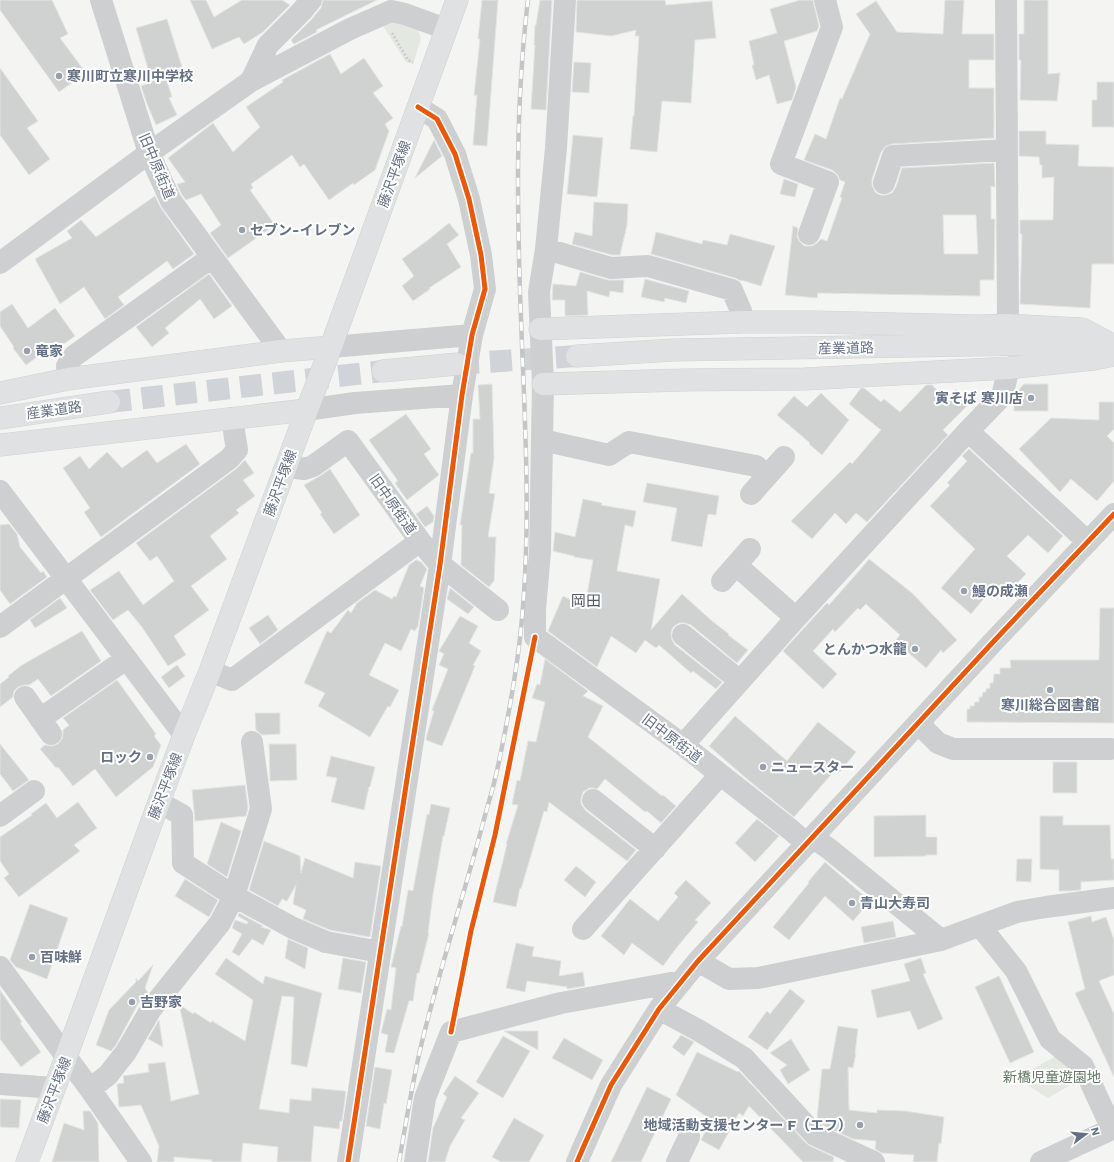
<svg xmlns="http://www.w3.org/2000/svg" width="1114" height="1162" font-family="'Work Sans','Noto Sans JP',sans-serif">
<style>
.green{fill:#e3e8e1}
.building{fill:#d0d1d1;stroke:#e4e4e3;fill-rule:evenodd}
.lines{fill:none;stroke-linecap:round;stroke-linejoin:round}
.major-tunnel{stroke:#d0d4d8;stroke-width:22;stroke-dasharray:22 11;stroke-linecap:butt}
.major-casing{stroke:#d0d2d2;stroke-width:23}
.path{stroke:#cccccd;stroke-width:2.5;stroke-dasharray:2 2;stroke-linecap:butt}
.minor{stroke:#cecfd0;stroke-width:22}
.major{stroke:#e0e1e2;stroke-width:22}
.rail-casing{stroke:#c4c5c6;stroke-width:4.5}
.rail{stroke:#fff;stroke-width:3;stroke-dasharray:9;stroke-linecap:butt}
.major-bridge-casing{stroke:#d0d2d2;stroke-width:23;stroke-linecap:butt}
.major-bridge{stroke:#e0e1e2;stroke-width:22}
.cycleway-casing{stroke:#fff;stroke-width:8}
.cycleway{stroke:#e8590c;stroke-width:5}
.poi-dot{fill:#969fac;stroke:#fff;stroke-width:1.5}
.labels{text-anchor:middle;stroke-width:4;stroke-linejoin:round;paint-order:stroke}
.poi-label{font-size:14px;font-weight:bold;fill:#637085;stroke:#fff;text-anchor:start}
.street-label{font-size:14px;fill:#637085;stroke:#fff}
.park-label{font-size:14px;fill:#637b62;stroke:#fff}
.neighbourhood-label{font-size:15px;fill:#525b69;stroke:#fff}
</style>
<rect width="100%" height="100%" fill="#f4f5f3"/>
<!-- green -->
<path class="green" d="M391 22H396L418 30 421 39 413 64 406 62 383 26Z
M1058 1055 1081 1079 1048 1098 1016 1078Z"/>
<!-- building -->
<path class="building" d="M0 0H52L68 34 60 38 86 73 59 92 0 10Z
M190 0H206L214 17 242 0H282L290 5 263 32 244 44 239 37 212 49Z
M323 0H377L316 30 317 32 294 44 291 40 311 20 321 8Z
M482 0H498L487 146 473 145 477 95 474 96 480 39H478Z
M540 0H552L546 110 531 109 535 45H534L535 25H536Z
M577 0H665L666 5 712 1 716 38 695 40 691 103 662 101 657 152 630 149 633 116H634L639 36H635L636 30 611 36 576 32Z
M800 0H813L819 26 817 31 784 41 796 87 792 100 777 104 769 75 756 80 752 65H754L749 41 777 33 770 9Z
M945 0H964L962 34H994V60H969V88H994V138L892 144 886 146 881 152 872 179V185L875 192 880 195H886L892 193 896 187 902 168 994 163 995 187 991 186V219H995L994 280H980V296L818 293 817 298 785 295 793 226 798 228 797 237 800 242 804 246H812L817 243 821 239 827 241 842 198 840 197 845 182 840 180 837 174 832 170 804 160 815 134 826 139 840 98 842 99 870 34 856 14 876 1 897 32 943 34ZM943 215H976L978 254H944Z
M1024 0H1048V74L1060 73 1057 101 1020 100 1021 60H1019V34H1024Z
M167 19 182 67 164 72 172 97 169 98 177 115 156 125 147 104 141 86 152 82 136 28Z
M330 54 341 74 364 58 383 86 373 93 393 118 385 124 389 131 375 170 354 185 353 183 329 200 304 164 300 167 292 155 251 184 253 188 250 190 275 225 228 258 210 233 221 225 201 194 186 200 182 195 177 184 185 182 168 158 213 123 233 152 260 127 246 107 283 82 282 80Z
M574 62 591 63 589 93 572 92Z
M0 68 38 121 27 128 50 159 29 175 0 135Z
M1097 82H1114V127H1092V100H1097Z
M1019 131H1046V144L1079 145 1078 166 1114 167V264H1092L1090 308 1020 304 1022 234H1020V220H1053L1054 177 1042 178V165H1040L1039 157 1019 156Z
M573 135 603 138 597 197 567 194Z
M434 140 442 156 415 178Z
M784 179 798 184 795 197 780 194Z
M155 196 161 208 194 254 173 269 167 261 118 297 124 305 105 319 84 287 60 304 35 259 72 238 67 231 81 220 96 237Z
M594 202 628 204 627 225 620 255H612L572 244 575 232 592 236Z
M449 223 459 235 447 244 461 267 429 288 430 289 413 301 402 286 414 276 402 259 428 240Z
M656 232 702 244 703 240 727 245 730 234 775 246 761 286 741 280V281L735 278 651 254Z
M580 272 608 280H624L623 293 610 291 609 297 587 291 588 315 565 316V300H552L553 284 576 286Z
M209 274 232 306 214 319 200 299 165 328 169 333 152 347 136 327Z
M645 279 689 291 686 303 665 298 664 302 641 297Z
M12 304 28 328 55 308 75 336 55 350 52 346 26 365 13 348 14 347 0 326V312Z
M492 384 494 458 489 493 495 494 488 537H496L494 581 489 587 461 565 462 525H460L471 453H473V419H480L478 385Z
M1024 384H1048V411H1014V399L1016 393Z
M926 385H932L946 399 956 389 970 403 943 430 948 435 867 522 856 513 846 524 835 513 812 539 791 521 850 462 852 464 881 430 849 404 861 388H864L881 402 884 399 900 412Z
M821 393 849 420 822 455 809 444 810 443 777 415 794 396 807 407Z
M1099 402H1114V429L1107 436 1114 443V481L1097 501 1071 479 1060 492 1019 449 1051 418 1099 420Z
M406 414 431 449 424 454 439 475 407 500 395 483 398 481 369 440Z
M186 444 200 464 101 537 84 512 90 508 63 468 80 456 89 469 107 452 122 468 147 450 157 463Z
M969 449 1063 536 1048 553 1028 535 1007 556 1026 574 1002 599 992 589 971 614 941 588 975 549 930 506 950 485 947 483 967 461 962 456Z
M245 460 254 473 243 480 255 496 236 510 239 513 210 536 227 559 191 586 209 610 174 636 186 655 168 666 142 627 128 610 113 620 90 590 119 571 143 605 174 581 157 556 150 561 136 543 236 469Z
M330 469 360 515 334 534 320 514 322 513 304 485 320 476Z
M647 483 719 496 716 515 708 514 702 547 671 541 677 508 643 502Z
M583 499 602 503 601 505 636 511 633 527 625 525 617 571 660 579 651 630 682 594 712 621 729 634 728 635 748 650 737 663 691 625 685 623H679L673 627 671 633 672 640 675 645 722 682 716 689 693 671 691 673 659 645 656 648 645 640 636 653 611 636 597 667 548 631 563 596 585 607 593 560 574 557V556L553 551 555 532 575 537Z
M427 506 434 516 433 522 425 527 416 514Z
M9 524 17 534 20 547 41 573 43 571 47 577 10 604 0 590V525Z
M869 559 912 593 957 640 943 653 941 650 926 668 895 641 900 635 866 604 860 610 858 608 835 632 833 629 813 651 837 674 823 689 783 651 827 603 829 605 859 571Z
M416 560 421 562 427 569 420 586 424 588 418 626 415 631 411 629 401 651 385 643 369 675 399 690 390 707 388 706 370 737 318 706 325 693 304 683 327 631 331 633 348 610 351 613 357 603 375 590 392 599 394 596 396 597 409 565Z
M450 588 474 607 468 614 447 599Z
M60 598 67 608 35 628 30 620Z
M1100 608H1114V723L967 722V709H970V706H974L975 702H979V697H982L983 692H986V689L990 688V683H993L994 674H1000V668H1011L1010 660H1099Z
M268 615 278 630 260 644 249 628Z
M460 616 478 626 469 643 481 651 473 665 475 666 442 746 426 740 427 734 434 711 432 710 448 669 439 665 444 654 439 651Z
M82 631 101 661 51 696 38 679 29 685H24L18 687 14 691 13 697 0 707V684L9 677 8 676 22 665Z
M545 659 588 691 583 696 603 706 588 737 662 796 663 795 676 806 661 823 647 811 645 812 605 779 597 789 594 788H589L583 792 581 799V804L585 810 636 850 627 861 549 802 547 812 544 811 521 889 520 888 516 907 493 902 507 844H506L518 805 512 804 517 780 520 781 528 741 536 742 545 702 532 698 537 684 540 685Z
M177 665 185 676 169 688 161 677Z
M117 680 156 734 154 736 161 745 153 767 116 797 95 769 73 786 58 767 56 768 40 749 45 745 52 746 58 744 62 739 63 733V730L69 725 63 718Z
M255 713H280V734L262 735 256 730Z
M735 716 787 761 818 722 856 752 840 772 836 769 794 817 747 779 709 746Z
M0 744 29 780 13 791 0 774Z
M269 744H296L297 780 270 781Z
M331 756 375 767 370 787H369L364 810 331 802 337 778 326 776Z
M1053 762H1077V793H1053Z
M245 785 248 808 246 816 195 821 192 790Z
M78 802 97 828 74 845 80 851 19 897 4 878 9 874 0 861V837L32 815 31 814 46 803 57 818Z
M431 804 450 808 444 836H443L433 894 428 933H429L419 973H417L413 1001H409L394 1053 385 1052 388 1035 381 1033 387 1009 391 1010 396 968 391 967 401 926 402 927 408 890 413 891 427 814 429 815Z
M926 815V837H937V855H926V856L874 857V816Z
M1040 816H1063V825H1110L1111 859H1114V880L1081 882V890L1070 891H1059V870L1040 869Z
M757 819 779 836 755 862 735 843Z
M221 822 241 831 227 877 207 864Z
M264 841 300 856 301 873 305 858 353 878 355 862 381 866 370 937 330 930 303 919 306 910 293 904 296 885 287 901 282 899 278 906 249 890Z
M1017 859H1032L1031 882 1016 881Z
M825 862 870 901 853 921 825 896 789 940 773 927 809 883 808 882Z
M576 866 596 882 585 897 564 880Z
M185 879 218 900 209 917 175 896Z
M686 880 711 903 695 920 698 922 677 947 663 966 632 943 624 955 601 936 630 899 658 921 678 897 674 893Z
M30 904 68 918 47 979 16 967 10 960Z
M239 913 263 926 261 927 271 930 263 945 252 939 239 956 232 952 242 934 232 928 235 920 247 924 248 922 238 916Z
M1091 916 1092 922 1106 917 1114 940V975L1099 981 1114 1014V1077L1075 993 1085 989 1068 922Z
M893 921 896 937 864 943 861 927Z
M288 939 308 948 305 969 285 958Z
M516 943 534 947 532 956 561 961 559 976 583 972 585 986 567 989V987L527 981 525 992 506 988Z
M226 958 263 984 265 976 322 993 307 1067 291 1064 294 997 282 996 259 1109 289 1113 290 1099 311 1101 312 1088 345 1091 346 1092 342 1121H340L339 1129 314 1126 311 1162H277L278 1147 243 1143 241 1162H212V1160L174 1157V1162H157L159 1146 141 1105 119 1107 117 1084 124 1083 123 1076 149 1072 148 1064 165 1062 171 1101 199 1094 179 1004 193 1014 194 1012 211 1023 212 1021 245 1041 253 1000 215 974Z
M343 958 366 962 361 993 338 989Z
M921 958 926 973 923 974 943 1019 918 1030 910 1011 877 1018 871 990 910 981 904 964Z
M153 965 145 988 148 993 140 1004 139 1002 116 1045 111 1051 96 1045 109 1010 136 982V978L138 981Z
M999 976 1034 1052 1010 1063 975 987Z
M790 989 805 1001 767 1050 748 1037 767 1011 770 1014Z
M0 990 22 1022 20 1023 41 1052 21 1067 0 1039Z
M159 1020 163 1047 148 1039Z
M838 1026 858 1029 855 1053H856L853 1068 848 1067 849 1110 877 1113V1110L905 1111 944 1117 941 1144 939 1143 937 1162H913L914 1155 882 1153 875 1149 876 1141 853 1139 822 1125 817 1118 822 1069H830Z
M504 1031H538V1050Z
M681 1035 694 1042 684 1056 672 1047Z
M503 1036 530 1051 503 1098 476 1082Z
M564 1038 603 1060 592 1080 552 1058Z
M791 1039 810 1070 788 1084 780 1070 787 1065 770 1053Z
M697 1052 738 1072 739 1071 806 1143 810 1146 834 1157 833 1162H803L749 1106 743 1116 739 1113 719 1150 701 1140 711 1120 676 1095Z
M375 1067 392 1070 386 1104 384 1103 380 1129 366 1126Z
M455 1076 479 1093 461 1118 465 1120 450 1146 445 1162H428L433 1128 447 1097 443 1094Z
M647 1087 671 1099 641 1162H611Z
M0 1099 21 1100 19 1128 0 1127Z
M83 1111H90L98 1123 99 1162H52L64 1123 84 1130Z
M514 1118 544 1135 529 1162H501L492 1157Z"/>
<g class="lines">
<!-- major-tunnel -->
<path class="major-tunnel" d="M457 364 577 356
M109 402 383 371"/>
<defs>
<path id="major" d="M540 329 743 322H815L978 326 1008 325 1082 329 1109 343
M577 356 673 350 1098 343
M325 363 457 0
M383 371 457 364
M543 384 684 380 805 379 1009 368 1094 359 1114 355
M0 393 68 379 281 351 331 347
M0 418 109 402
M0 445 306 410
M27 1162 66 1057 159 802 184 735 210 671 311 399"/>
</defs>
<!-- major casing -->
<use href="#major" class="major-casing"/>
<!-- path -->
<path class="path" d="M392 33 408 60 413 62"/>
<!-- minor -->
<path class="minor" d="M101 0 149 153 171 201 281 351
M565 0 556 148 546 249 539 292 543 384 540 552 535 609V637L683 745 791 830 807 844
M1006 0 1008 325
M251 81 268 45 302 11 311 0
M884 183 893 156 1007 150
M809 234 828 182 781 164 832 27 825 0
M546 249 611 268 648 266 732 290 741 311 743 322
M0 263 149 153 251 81 350 29 391 11 405 14 446 29
M331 347 472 335
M68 379 67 366 74 356 212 257
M306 410 355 403 462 395
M968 431 1088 542
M542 440 609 455 629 442 756 466 767 476
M286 467 304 469 313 466 348 441 420 541 440 565 446 569 498 610
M0 491 184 735
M751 494 784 457
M736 565 796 618
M722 581 750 549
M0 627 229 459 237 450 232 418
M683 635 740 681
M210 671 232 680 420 541
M25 697 51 734
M40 719 126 659
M918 723 938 743 953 749H1111
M683 745 796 618 968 431 1002 396 1009 368
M593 800 655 849
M159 802 182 815 183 863 234 896 293 928 326 942 380 952
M0 816 34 791
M812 837 828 848 941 940
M980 926 1016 971 1050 1039 1083 1066 1112 1129
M583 929 720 775
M698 961 729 979 758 978 941 940 1017 912 1046 907 1114 898
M0 967 90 1089 141 1162
M659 1009 698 1030 744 1058 815 1135 874 1162
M0 1084 54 1088
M90 1089 108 1075 126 1052 151 1009 220 923 234 896 261 809 252 742
M348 1162 440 565 462 395 472 335 485 289 481 255 469 199 455 154 437 119 418 107
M415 1162 425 1098 451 1032 561 1003 682 981
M577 1162 583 1148 611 1085 659 1009 698 961 994 641 1114 514
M677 1162 689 1137
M1041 1162 1114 1128"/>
<!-- major -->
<use href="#major" class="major"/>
<defs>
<path id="rail" d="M399 1162C406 1123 412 1084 421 1046 439 971 463 898 483 823 488 804 494 786 498 766 507 724 515 681 520 638 532 532 525 426 521 319 517 213 515 106 528 0"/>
</defs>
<!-- rail casing -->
<use href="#rail" class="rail-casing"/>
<!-- rail -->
<use href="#rail" class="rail"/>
<defs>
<path id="major-bridge" d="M311 399 325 363"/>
</defs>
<!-- major-bridge casing -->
<use href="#major-bridge" class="major-bridge-casing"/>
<!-- major-bridge -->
<use href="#major-bridge" class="major-bridge"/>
<defs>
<path id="cycleway" d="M451 1032 471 931 495 835 535 637
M348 1162 440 565 462 395 472 335 485 289 481 255 469 199 455 154 437 119 418 107
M577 1162 583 1148 611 1085 659 1009 698 961 994 641 1114 514"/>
</defs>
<!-- cycleway casing -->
<use href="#cycleway" class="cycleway-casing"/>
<!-- cycleway -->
<use href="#cycleway" class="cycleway"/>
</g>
<!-- markers -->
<g class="poi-dot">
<circle cx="59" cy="76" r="4"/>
<circle cx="242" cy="230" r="4"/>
<circle cx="27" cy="351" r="4"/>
<circle cx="1031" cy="398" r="4"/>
<circle cx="964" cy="591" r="4"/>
<circle cx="915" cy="649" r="4"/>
<circle cx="1050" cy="690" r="4"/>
<circle cx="150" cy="757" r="4"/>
<circle cx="763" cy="767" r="4"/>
<circle cx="852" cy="903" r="4"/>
<circle cx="32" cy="957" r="4"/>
<circle cx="132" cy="1002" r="4"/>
<circle cx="860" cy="1125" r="4"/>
</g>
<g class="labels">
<!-- poi labels -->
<g class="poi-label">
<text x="67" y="81">寒川町立寒川中学校</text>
<text x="250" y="235">セブン-イレブン</text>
<text x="35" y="356">竜家</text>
<text x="1023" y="403" text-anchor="end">寅そば 寒川店</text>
<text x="972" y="596">鰻の成瀬</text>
<text x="907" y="654" text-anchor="end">とんかつ水龍</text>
<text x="1050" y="710" text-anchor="middle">寒川総合図書館</text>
<text x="142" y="762" text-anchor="end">ロック</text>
<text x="771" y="772">ニュースター</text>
<text x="860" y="908">青山大寿司</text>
<text x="40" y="962">百味鮮</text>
<text x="140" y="1007">吉野家</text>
<text x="852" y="1130" text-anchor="end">地域活動支援センター F（エフ）</text>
</g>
<!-- street labels -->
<g class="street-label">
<text transform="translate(157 166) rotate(67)" y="5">旧中原街道</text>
<text transform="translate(394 174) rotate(-70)" y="5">藤沢平塚線</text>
<text transform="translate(846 348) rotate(-1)" y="5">産業道路</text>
<text transform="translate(54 410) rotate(-8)" y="5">産業道路</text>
<text transform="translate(280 483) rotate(-70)" y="5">藤沢平塚線</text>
<text transform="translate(393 504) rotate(55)" y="5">旧中原街道</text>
<text transform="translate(672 738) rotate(37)" y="5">旧中原街道</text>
<text transform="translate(165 786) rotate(-69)" y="5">藤沢平塚線</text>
<text transform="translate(54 1090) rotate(-69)" y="5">藤沢平塚線</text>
</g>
<!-- park labels -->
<g class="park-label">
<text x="1052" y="1082">新橋児童遊園地</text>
</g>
<!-- neighbourhood labels -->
<g class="neighbourhood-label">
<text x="586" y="606">岡田</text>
</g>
</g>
<!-- north arrow -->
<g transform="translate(1086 1134) rotate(74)" stroke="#ffffff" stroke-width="3" paint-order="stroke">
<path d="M0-3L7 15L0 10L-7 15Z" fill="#637085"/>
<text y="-6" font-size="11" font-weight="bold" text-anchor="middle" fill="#637085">N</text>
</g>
</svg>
